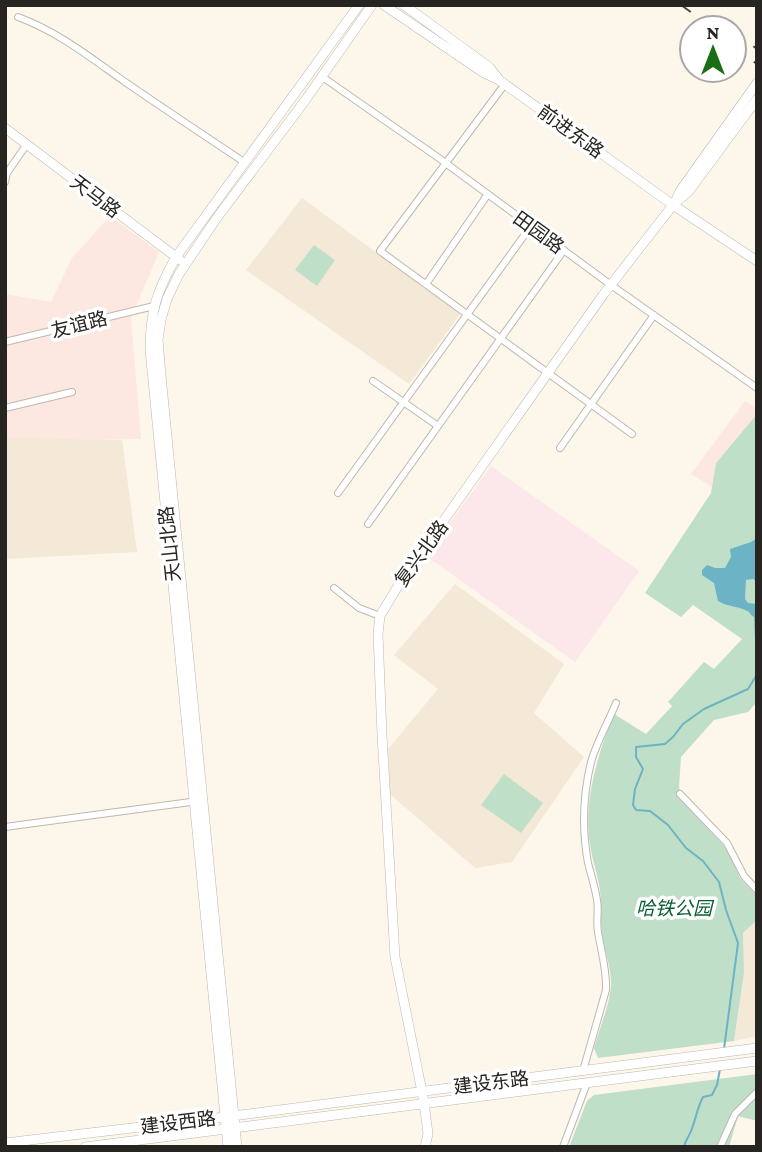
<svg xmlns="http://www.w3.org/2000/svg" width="762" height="1152" font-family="'Crimson Pro','Noto Sans SC',serif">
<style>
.commercial{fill:#fce8e0}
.built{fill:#f4e8d7}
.medical{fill:#fce7ea}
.green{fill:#c0dfc8}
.water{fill:#6db3c6}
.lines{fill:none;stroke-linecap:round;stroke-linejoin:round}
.stream{stroke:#6db3c6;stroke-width:2}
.street-casing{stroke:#bfb8ae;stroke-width:8}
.secondary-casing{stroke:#bfb8ae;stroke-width:10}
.street{stroke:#fff;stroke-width:6}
.secondary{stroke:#fff;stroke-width:9}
.rail{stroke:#494641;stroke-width:2;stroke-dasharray:12 12;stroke-linecap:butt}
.labels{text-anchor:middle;stroke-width:7;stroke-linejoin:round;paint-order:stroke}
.street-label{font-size:19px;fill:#272521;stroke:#fff}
.park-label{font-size:19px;font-style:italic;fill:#095f31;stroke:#fff}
</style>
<rect width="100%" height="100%" fill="#fdf6eb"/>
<!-- commercial -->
<path class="commercial" d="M110 216 159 252 131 318 141 439 5 441V294L51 302 72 258Z
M745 401 757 409V414L716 463 712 487 691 474Z"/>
<!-- built -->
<path class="built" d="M302 198 460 314 409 384 246 270Z
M5 438 122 440 137 552 5 559Z
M455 584 564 664 534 713 584 757 512 862 475 868 390 794 388 749 438 689 394 655Z
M757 920V1036L734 1041 744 973 743 933Z"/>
<!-- medical -->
<path class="medical" d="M491 466 639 571 575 662 426 556Z"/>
<!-- green -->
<path class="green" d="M314 245 335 260 317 286 295 270Z
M757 414V702L748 712 714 720 681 757 679 787 683 802 724 846 731 856 740 878 757 896V920L743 933 744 973 734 1041 598 1058 594 1048C599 1030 610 1003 611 986 612 968 604 951 602 934 600 919 602 905 600 891 598 875 592 860 590 844 583 802 598 753 614 714L646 734 672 706 668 702 704 662 714 669 742 639 693 605 681 617 645 593 711 493 716 463Z
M504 774 543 803 521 833 481 805Z
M757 1074V1121L738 1116 729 1147H569L587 1101 594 1095Z"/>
<!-- water -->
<path class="water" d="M757 538V582L753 579 746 580 745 599 748 603 757 604 756 617H754L751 615 749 612C739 606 728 607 718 601L714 583 702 575V570L707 565 715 568H725L731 557 730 549 751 542Z"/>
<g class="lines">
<!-- stream -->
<path class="stream" d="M755 618 757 661
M724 1049 738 943 726 910 719 882 703 861 686 848 668 825 650 811 636 810 633 805 635 789 643 769 636 757V747L665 744 673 737 683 724 704 709 748 689 756 676 757 668
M684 1147C685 1140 689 1137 691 1131 696 1119 697 1108 703 1097L712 1095 717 1085 720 1069"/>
<defs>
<path id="street" d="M18 17C59 32 92 59 128 84 166 110 205 136 244 162
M321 76 436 156 611 285 757 388
M505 84 380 251 632 434
M5 182 7 173 27 144
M426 284 488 194
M5 342 154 306
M373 381 438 426
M5 408 72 392
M560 448 654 315
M338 493 531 226
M368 524 564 250
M334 588 359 608 380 616
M680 794 727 843 744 876 757 890
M5 827 198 801
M583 1071 606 990C607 970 601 951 598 932 596 921 599 910 597 900 595 887 591 875 588 863 582 830 583 795 591 762 597 741 608 723 616 703
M563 1147 587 1083
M720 1147 735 1114 757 1092"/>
<path id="secondary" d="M384 5 484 73 499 80 673 205 757 261
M404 5 489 67 498 78
M5 128 180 260
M676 200 680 191 757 83
M5 1143 225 1117 757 1048
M85 1147 757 1061
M228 1147 150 350C150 311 157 291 176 257L359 5
M237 1147 162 386 158 340 161 320 167 299 179 274 216 219 304 102 372 5
M425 1147 428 1134 424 1102 395 957 382 735 378 634 380 616 401 581 603 295 673 205 689 191 757 99"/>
</defs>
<!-- street casing -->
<use href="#street" class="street-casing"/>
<!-- secondary casing -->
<use href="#secondary" class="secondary-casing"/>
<!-- street -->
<use href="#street" class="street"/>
<!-- secondary -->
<use href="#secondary" class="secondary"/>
<!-- rail -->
<path class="rail" d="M681 5 713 28
M734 32 757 49
M734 48 757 64"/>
</g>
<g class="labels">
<!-- street labels -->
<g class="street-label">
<text transform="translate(571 131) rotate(36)" y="7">前进东路</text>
<text transform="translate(96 196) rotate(37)" y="7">天马路</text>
<text transform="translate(539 232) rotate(36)" y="7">田园路</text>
<text transform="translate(79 324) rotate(-14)" y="7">友谊路</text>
<text transform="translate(169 544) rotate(-96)" y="7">天山北路</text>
<text transform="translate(421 553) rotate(-54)" y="7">复兴北路</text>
<text transform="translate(491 1082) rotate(-7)" y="7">建设东路</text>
<text transform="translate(178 1122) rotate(-7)" y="7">建设西路</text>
</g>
<!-- park labels -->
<g class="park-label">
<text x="674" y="915">哈铁公园</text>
</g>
</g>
<!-- border -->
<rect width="762" height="1152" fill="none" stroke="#272521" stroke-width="14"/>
<!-- north arrow -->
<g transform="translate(713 49)"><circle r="33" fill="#ffffff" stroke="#a9a8a6" stroke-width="2"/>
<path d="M0-5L12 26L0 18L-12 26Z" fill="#196e16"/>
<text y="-10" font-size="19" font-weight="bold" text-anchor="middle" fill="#272521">N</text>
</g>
</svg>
